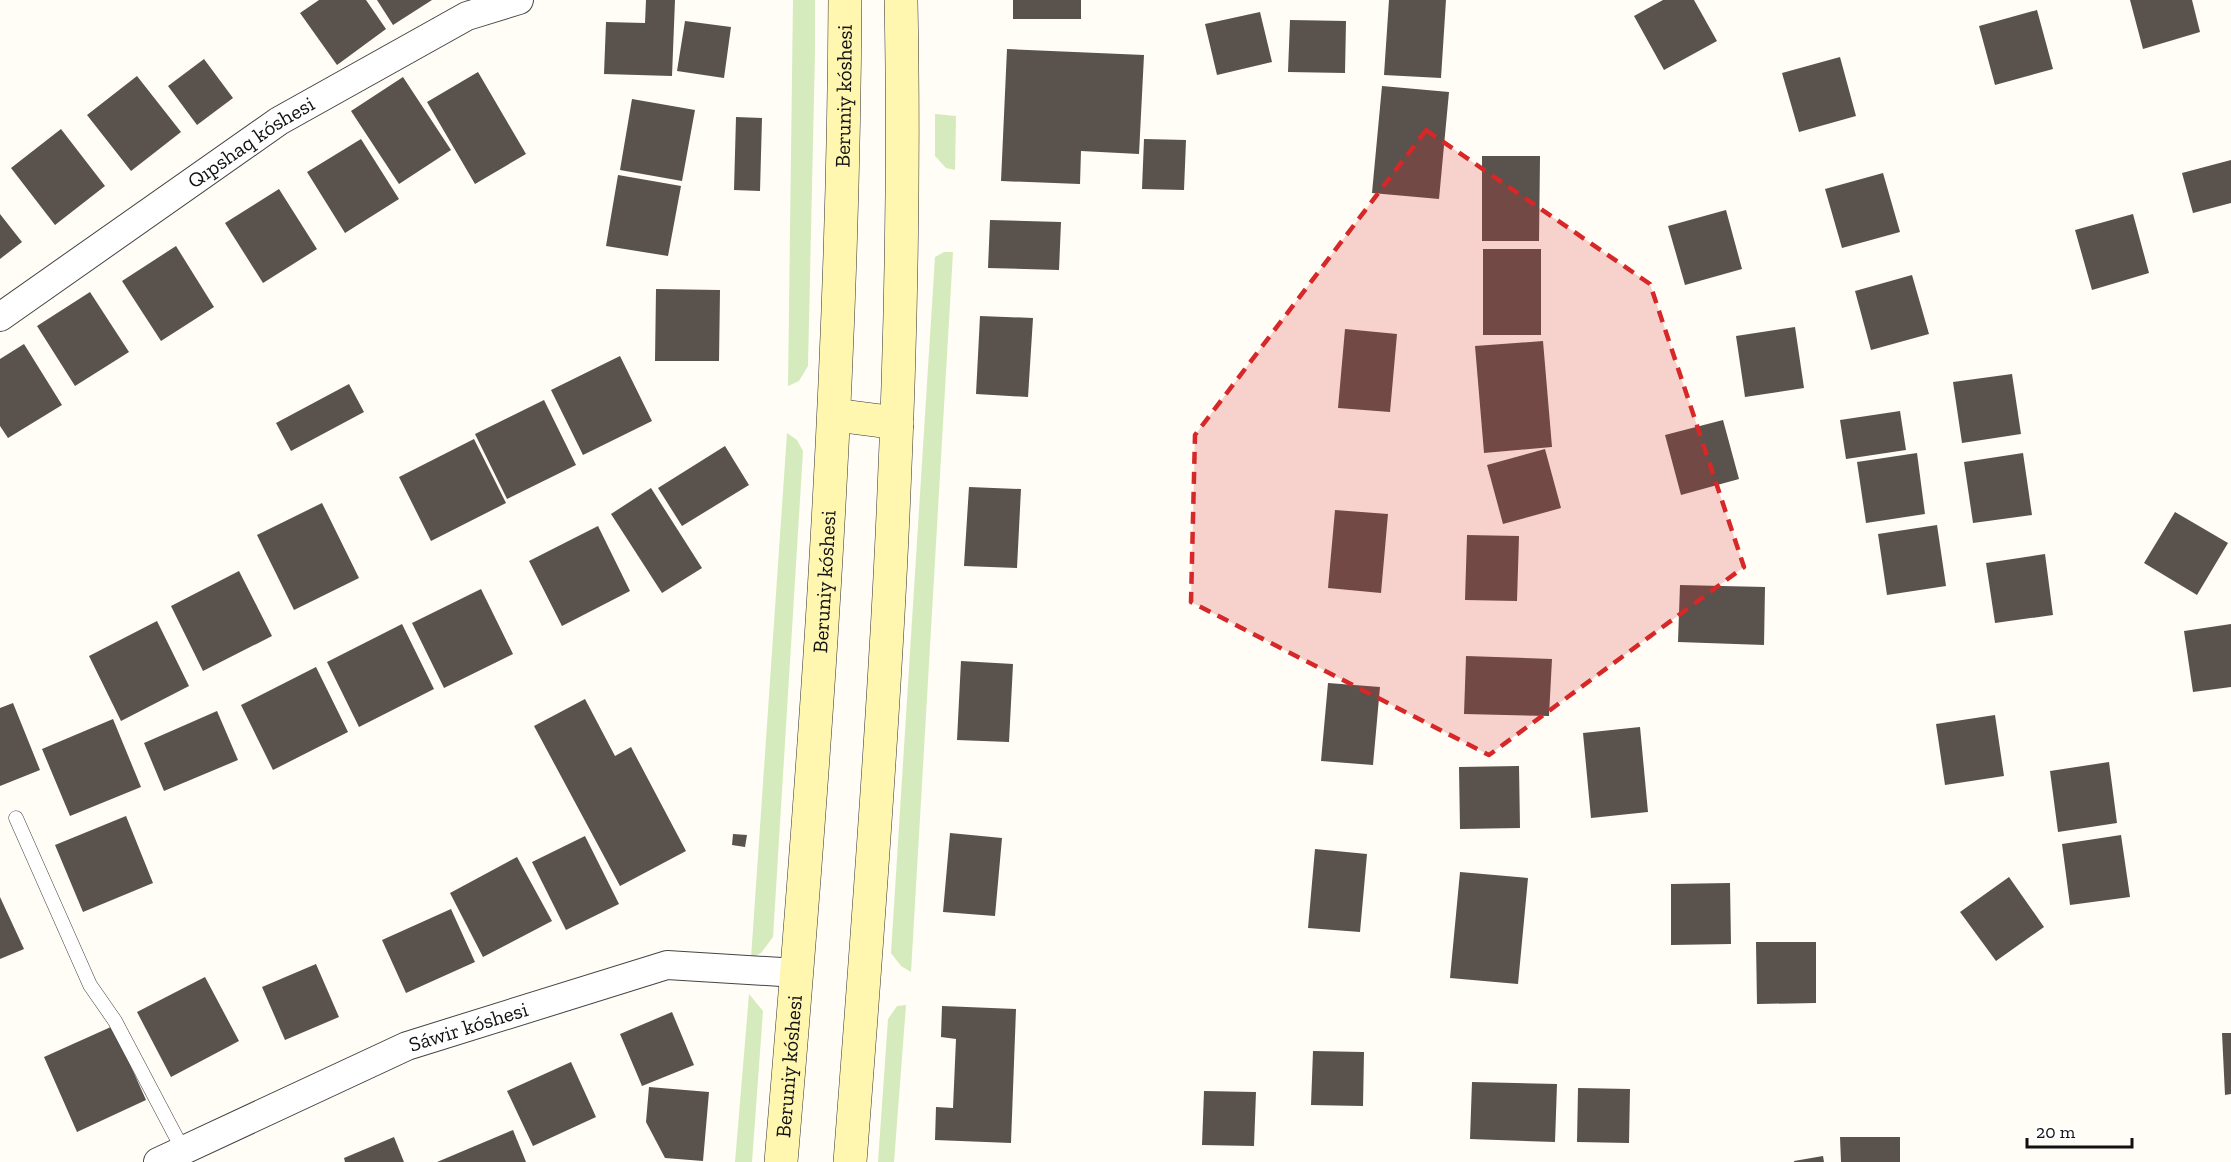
<svg xmlns="http://www.w3.org/2000/svg" width="2231" height="1162" font-family="'Zilla Slab',serif">
<style>
.green{fill:#d5ebbd}
.building{fill:#5a524d}
.lines{fill:none;stroke-linecap:round;stroke-linejoin:round}
.lane-casing{stroke:#444;stroke-width:15}
.street-casing{stroke:#444;stroke-width:30}
.secondary-casing{stroke:#333;stroke-width:34}
.lane{stroke:#fff;stroke-width:14}
.street{stroke:#fff;stroke-width:28}
.secondary{stroke:#fff6b0;stroke-width:33}
.marked{fill:#d62828;fill-opacity:0.2;stroke:#d62828;stroke-width:4.5;stroke-dasharray:12 8;stroke-linejoin:round}
.labels{text-anchor:middle;stroke-width:6;stroke-linejoin:round;paint-order:stroke}
.street-label{font-size:21px;fill:#111;stroke:#fff}
</style>
<rect width="100%" height="100%" fill="#fffdf5"/>
<!-- green -->
<path class="green" d="M793 0H815V52L808 366 799 381 788 386Z
M935 114 956 116 955 170 946 168 935 156Z
M944 252H953L911 972 901 966 891 953 935 257Z
M787 433 797 440 803 451 773 937 761 953 751 958Z
M749 994 763 1011 752 1162H735Z
M906 1005 894 1162H878L888 1019 897 1006Z"/>
<!-- building -->
<path class="building" d="M319 0H366L386 29 337 65 300 13Z
M377 0H432L393 25Z
M646 0H675L672 76 604 74 606 22 645 23Z
M1013 0H1081V19H1013Z
M1389 0H1446L1441 78 1384 75Z
M1663 0H1694L1717 41 1664 70 1634 16Z
M2130 0H2192L2200 32 2143 49Z
M2037 10 2053 69 1995 85 1979 26Z
M1260 12 1272 62 1217 75 1205 24Z
M1290 20 1346 21 1345 73 1288 72Z
M685 21 731 27 724 78 677 71Z
M1007 49 1144 55 1139 154 1081 151 1080 184 1001 181Z
M1840 57 1856 116 1799 132 1782 73Z
M204 59 233 98 197 125 168 86Z
M478 72 526 154 475 184 427 102Z
M137 76 181 132 131 171 87 115Z
M403 77 451 150 399 184 351 111Z
M1382 86 1449 92 1439 199 1372 193Z
M632 99 695 110 682 181 620 170Z
M736 117 762 118 760 191 734 190Z
M61 129 105 186 55 225 11 168Z
M361 139 399 199 345 233 307 172Z
M1144 139 1186 140 1184 190 1142 189Z
M1482 156H1540L1539 241H1482Z
M2231 160V203L2193 213 2182 173Z
M1883 173 1900 232 1842 248 1825 189Z
M618 175 681 186 668 256 606 246Z
M279 189 317 249 263 283 225 223Z
M1726 210 1742 269 1685 285 1668 226Z
M0 214 22 242 0 259Z
M2133 214 2149 273 2092 290 2075 230Z
M990 220 1061 222 1059 270 988 268Z
M176 246 214 307 161 341 122 281Z
M1483 249H1541V335H1483Z
M1912 275 1929 334 1871 350 1855 291Z
M656 289 720 290 719 361H655Z
M90 292 129 352 75 386 37 326Z
M980 316 1033 318 1028 397 976 394Z
M1795 327 1804 388 1745 397 1736 336Z
M1345 329 1397 334 1390 412 1338 408Z
M1543 341 1552 447 1484 453 1475 346Z
M24 344 62 405 8 438 0 426V359Z
M620 356 652 421 583 455 551 390Z
M2012 374 2021 434 1962 443 1953 382Z
M349 384 364 412 291 451 276 423Z
M544 400 576 465 507 499 475 434Z
M1900 411 1906 450 1846 459 1840 420Z
M1723 420 1739 479 1681 495 1665 435Z
M474 439 506 503 431 541 399 477Z
M725 446 749 485 682 526 658 488Z
M1545 449 1561 508 1503 524 1487 465Z
M1917 453 1925 514 1866 523 1857 462Z
M2023 453 2032 515 1973 523 1964 462Z
M969 487 1021 489 1017 568 964 566Z
M651 488 702 568 662 593 611 514Z
M322 503 359 578 294 610 257 535Z
M1335 510 1388 514 1381 593 1328 588Z
M2175 512 2228 543 2197 595 2144 563Z
M1937 525 1946 586 1887 595 1878 534Z
M598 526 630 591 562 626 529 561Z
M1467 535 1519 536 1517 601 1465 600Z
M2045 554 2053 615 1995 623 1986 563Z
M239 571 272 636 203 671 171 606Z
M1680 585 1765 587 1764 645 1678 642Z
M481 589 513 654 444 688 412 623Z
M157 621 189 686 121 721 89 656Z
M402 624 434 689 359 727 327 662Z
M2231 624V687L2193 692 2184 631Z
M1466 656 1552 659 1549 716 1464 714Z
M961 661 1013 664 1009 742 957 740Z
M316 667 348 732 273 770 241 705Z
M1328 683 1380 687 1373 765 1321 761Z
M585 699 615 756 631 747 686 851 620 886 534 726Z
M13 703 40 770 0 786V708Z
M217 711 238 760 164 791 144 743Z
M1995 715 2004 776 1945 785 1936 724Z
M113 719 141 787 70 816 42 749Z
M1640 727 1648 812 1591 818 1583 733Z
M2109 762 2117 823 2058 832 2050 771Z
M1519 766 1520 828 1460 829 1459 767Z
M126 816 153 883 83 912 55 845Z
M950 833 1002 838 995 916 943 912Z
M733 834 747 835 745 847 732 845Z
M2121 835 2130 897 2070 905 2062 844Z
M585 836 619 904 566 930 532 862Z
M1315 849 1367 854 1360 932 1308 928Z
M517 857 552 921 483 957 450 893Z
M1460 872 1528 878 1518 984 1450 978Z
M2009 877 2044 927 1996 961 1960 912Z
M1730 883 1731 944 1671 945V884Z
M0 897 24 949 0 959Z
M451 909 475 962 406 993 382 940Z
M1756 942H1816V1003L1757 1004Z
M316 964 339 1017 285 1040 262 987Z
M205 977 239 1041 171 1077 137 1012Z
M942 1006 1016 1009 1011 1143 935 1140 936 1107 953 1108 956 1039 941 1037Z
M672 1012 694 1065 642 1086 620 1034Z
M113 1026 146 1100 77 1132 44 1057Z
M2222 1033H2231V1094L2225 1095Z
M1313 1051 1364 1052 1363 1106 1311 1105Z
M571 1062 596 1117 533 1146 507 1091Z
M1472 1082 1557 1084 1555 1142 1470 1139Z
M649 1087 709 1092 703 1161 665 1158 646 1122Z
M1578 1088 1630 1089 1629 1143 1577 1142Z
M1204 1091 1256 1092 1254 1146 1202 1145Z
M513 1130 526 1162H437Z
M394 1137 404 1162H345L344 1158Z
M1840 1137H1900V1162H1841Z
M1823 1156 1824 1162H1794V1161Z"/>
<g class="lines">
<defs>
<path id="lane" d="M16 818 90 985 115 1021 183 1150"/>
<g id="street">
<path id="s1" d="M0 317 279 121 467 16 519 0"/>
<path id="s2" d="M158 1162 407 1046 667 965 797 973"/>
</g>
<g id="secondary">
<path d="M835 415 897 423"/>
<path id="s3" d="M781 1162C814 775 843 388 845 0"/>
<path d="M850 1162C880 776 909 388 901 0"/>
</g>
</defs>
<!-- lane casing -->
<use href="#lane" class="lane-casing"/>
<!-- street casing -->
<use href="#street" class="street-casing"/>
<!-- secondary casing -->
<use href="#secondary" class="secondary-casing"/>
<!-- lane -->
<use href="#lane" class="lane"/>
<!-- street -->
<use href="#street" class="street"/>
<!-- secondary -->
<use href="#secondary" class="secondary"/>
</g>
<!-- marked area -->
<path class="marked" d="M1426 130 1650 284 1744 567 1489 755 1191 602 1195 435Z"/>
<g class="labels">
<!-- street labels -->
<g class="street-label">
<text dy="7" stroke="none"><textPath href="#s3" startOffset="1068">Beruniy kóshesi</textPath></text>
<text dy="7" stroke="none"><textPath href="#s1" startOffset="306">Qıpshaq kóshesi</textPath></text>
<text dy="7" stroke="none"><textPath href="#s3" startOffset="582">Beruniy kóshesi</textPath></text>
<text dy="7" stroke="none"><textPath href="#s2" startOffset="339">Sáwir kóshesi</textPath></text>
<text dy="7" stroke="none"><textPath href="#s3" startOffset="96">Beruniy kóshesi</textPath></text>
</g>
</g>
<!-- scale -->
<path d="M2027 1138v9h105v-9" fill="none" stroke="#111111" stroke-width="3"/>
<text x="2036" y="1138" font-size="18" fill="#111111" stroke="#ffffff" stroke-width="4.5" paint-order="stroke">20 m</text>
</svg>
